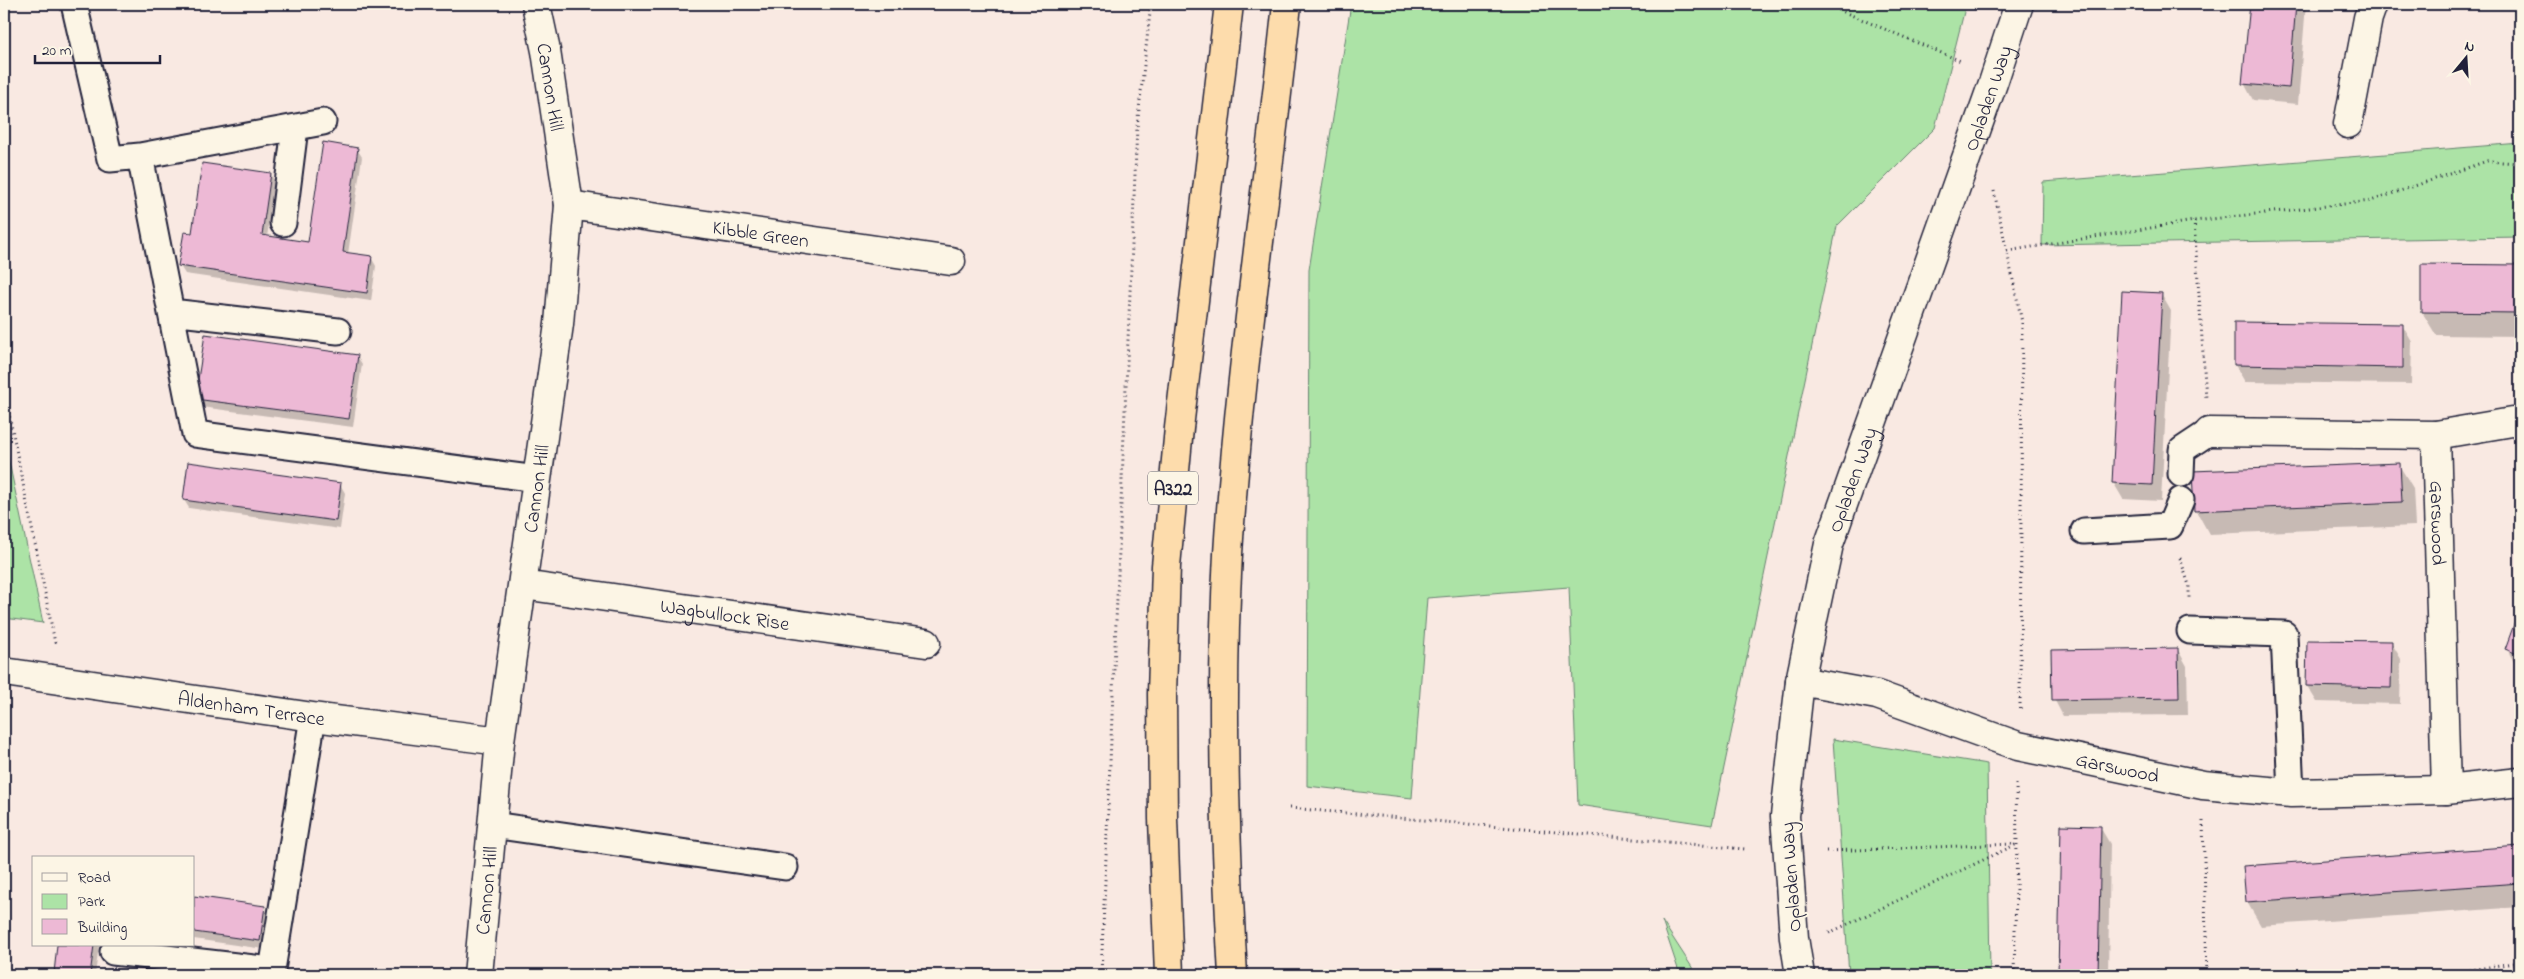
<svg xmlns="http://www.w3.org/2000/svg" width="2524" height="979" font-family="'Indie Flower',sans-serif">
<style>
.green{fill:#ace3a6;stroke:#678270}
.shadow{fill:#0003}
.building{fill:#edb9d5;stroke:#22223b}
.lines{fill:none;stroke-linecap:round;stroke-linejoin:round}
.service-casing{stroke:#22223b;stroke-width:29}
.minor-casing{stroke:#22223b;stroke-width:31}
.trunk-casing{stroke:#22223b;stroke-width:31}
.path{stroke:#22223b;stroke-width:3;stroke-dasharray:1 4;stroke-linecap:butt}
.service{stroke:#fcf5e5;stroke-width:25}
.minor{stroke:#fcf5e5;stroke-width:28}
.trunk{stroke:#fddcac;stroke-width:28}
.labels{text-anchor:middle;stroke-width:4;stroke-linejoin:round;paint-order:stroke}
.shield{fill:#fcf5e5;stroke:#63616e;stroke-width:1}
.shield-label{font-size:19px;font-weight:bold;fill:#22223b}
.street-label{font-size:20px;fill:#22223b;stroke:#fcf5e5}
</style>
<rect width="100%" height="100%" fill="#f9e9e2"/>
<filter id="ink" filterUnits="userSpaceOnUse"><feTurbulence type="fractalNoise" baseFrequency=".02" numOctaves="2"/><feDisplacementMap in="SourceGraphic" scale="10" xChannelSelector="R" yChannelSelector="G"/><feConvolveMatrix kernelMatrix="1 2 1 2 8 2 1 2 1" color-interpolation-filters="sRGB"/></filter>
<g filter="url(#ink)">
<!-- green -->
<path class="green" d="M1351 4H1966L1935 128 1837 226 1712 825 1578 805 1569 587 1427 598 1412 798 1307 786 1309 270Z
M2520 143V237L2042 245 2043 182Z
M4 438 43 623 4 618Z
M1833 739 1987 764 1990 975H1849Z
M1662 921 1697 975H1680Z"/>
<!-- shadow -->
<path class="shadow" d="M2251 4H2306L2298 104 2253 100 2244 83Z
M357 149 362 157 348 254 371 257 376 266 371 301 185 274 180 266 193 234 271 174 275 182 267 237 309 244Z
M2422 265 2520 266V336L2436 335 2422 312Z
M2161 294 2171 311 2161 501 2123 499 2113 482Z
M2235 324 2402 325 2412 342 2411 384 2245 382 2235 365Z
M357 356 362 364 353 427 201 407 197 398Z
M2399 465 2413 488 2415 526 2209 534 2196 510Z
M340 484 345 493 340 529 189 508 184 500Z
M2520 611V667L2516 666 2507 649Z
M2391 642 2401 659 2400 704 2317 702 2307 686Z
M2178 650 2187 666 2188 715 2063 716 2054 699Z
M2062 826 2100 827 2110 844 2108 975H2059Z
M2520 847V907L2261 926 2247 902 2245 868Z
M194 897 264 907 268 915 264 949 194 939Z
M58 945H99L95 975H57L55 972Z"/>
<!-- building -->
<path class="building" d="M2250 4H2296L2289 88 2242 84Z
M323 142 358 148 343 252 372 256 367 293 178 266 184 232 192 233 202 163 271 173 262 235 308 242Z
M2421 264 2520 265V313L2421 312Z
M2122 291 2162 293 2152 485 2112 483Z
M2234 322 2403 324V368L2234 365Z
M205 334 358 355 349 419 195 399Z
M188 462 341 483 336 521 183 500Z
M2400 463 2402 502 2194 511 2192 471Z
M2520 608V655L2505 649Z
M2307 640 2392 641 2391 688 2306 686Z
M2178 648 2179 698 2052 700 2051 650Z
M2061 825 2101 826 2098 975H2058Z
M2520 846V883L2246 902 2243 866Z
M194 896 265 906 260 941 194 932Z
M57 945H94L90 975 54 973Z"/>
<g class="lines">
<defs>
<path id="service" d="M74 4 110 159 140 156
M323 122 140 156 195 434 537 479
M283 223 295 128
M171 312 338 331
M2181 474 2182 450 2209 432
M2084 531 2170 526 2181 500
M2190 631 2284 634 2291 793
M492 825 785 867
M113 952 272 970 313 717"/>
<g id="minor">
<path d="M2348 124 2368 18 2373 4"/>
<path id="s1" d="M569 205 951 261"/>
<path d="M2209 432 2436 435 2512 422"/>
<path id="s2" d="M2436 435 2446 790"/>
<path id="s3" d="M523 585 926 643"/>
<path id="s4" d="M4 672 313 717 500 741"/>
<path id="s5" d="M1800 681 1877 695 2018 746 2203 785 2291 793 2446 790 2520 782"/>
<path id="s6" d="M478 975 500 741 559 324 569 205 546 51 536 4"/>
<path id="s7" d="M1800 975 1794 938 1785 816 1800 681 1829 544 1993 83 2019 4"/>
</g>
<path id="trunk" d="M1169 975 1163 819 1162 694 1166 566 1179 428 1229 4
M1233 975C1225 835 1220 695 1228 554 1239 370 1268 187 1287 4"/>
</defs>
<!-- service casing -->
<use href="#service" class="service-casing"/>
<!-- minor casing -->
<use href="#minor" class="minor-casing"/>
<!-- trunk casing -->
<use href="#trunk" class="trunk-casing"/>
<!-- path -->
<path class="path" d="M1825 4 1963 62
M1994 191 2022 322 2020 709
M2194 221 2206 398
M2007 251 2194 221 2371 201 2487 161 2520 163
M4 399H6L55 643
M2180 558 2189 585V598
M1290 808 1745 849
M2203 821 2207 975
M1826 851 2014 844
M1829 933 2017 844
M1101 975 1137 127 1151 4
M2014 975 2017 844 2016 783
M2439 975 2520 962"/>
<!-- service -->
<use href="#service" class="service"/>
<!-- minor -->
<use href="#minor" class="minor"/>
<!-- trunk -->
<use href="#trunk" class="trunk"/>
</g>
</g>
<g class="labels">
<!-- shield labels -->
<rect class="shield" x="1148" y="471.5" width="50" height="33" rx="4"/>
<g class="shield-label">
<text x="1173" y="495">A322</text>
</g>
<!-- street labels -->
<g class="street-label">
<text transform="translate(551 87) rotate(81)" y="7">Cannon Hill</text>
<text dy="7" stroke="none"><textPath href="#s7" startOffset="909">Opladen Way</textPath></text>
<text dy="7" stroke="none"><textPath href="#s1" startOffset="194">Kibble Green</textPath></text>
<text dy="7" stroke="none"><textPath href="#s7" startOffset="504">Opladen Way</textPath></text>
<text dy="7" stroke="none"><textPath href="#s6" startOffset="490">Cannon Hill</textPath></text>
<text dy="7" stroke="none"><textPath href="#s2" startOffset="88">Garswood</textPath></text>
<text dy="7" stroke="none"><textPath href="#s3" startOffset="204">Wagbullock Rise</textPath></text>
<text dy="7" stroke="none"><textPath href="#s4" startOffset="250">Aldenham Terrace</textPath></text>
<text dy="7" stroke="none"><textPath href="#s5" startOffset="330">Garswood</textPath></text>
<text transform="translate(1790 877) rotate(-94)" y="7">Opladen Way</text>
<text dy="7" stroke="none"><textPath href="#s6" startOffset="85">Cannon Hill</textPath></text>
</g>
</g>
<!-- margin -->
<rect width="2524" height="979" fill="none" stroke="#fcf5e5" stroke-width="20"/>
<rect x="10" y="10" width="2504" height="959" fill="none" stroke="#22223b" stroke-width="2" filter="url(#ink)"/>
<!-- legend -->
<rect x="32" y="856" width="162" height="90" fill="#fcf5e5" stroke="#a5a1a1"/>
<rect x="42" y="873" width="25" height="8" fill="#fcf5e5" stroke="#a5a1a1"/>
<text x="78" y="882" font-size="15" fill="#22223b">Road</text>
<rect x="42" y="894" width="25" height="15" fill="#ace3a6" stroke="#a5a1a1"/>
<text x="78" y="906" font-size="15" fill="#22223b">Park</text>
<rect x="42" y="919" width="25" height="15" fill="#edb9d5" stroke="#a5a1a1"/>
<text x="78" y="932" font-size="15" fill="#22223b">Building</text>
<!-- north arrow -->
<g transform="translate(2466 58) rotate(18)" stroke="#fcf5e5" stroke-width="4" paint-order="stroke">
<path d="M0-4L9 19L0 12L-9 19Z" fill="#22223b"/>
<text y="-8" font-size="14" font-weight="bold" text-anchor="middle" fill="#22223b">N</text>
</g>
<!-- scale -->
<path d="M35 55v8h125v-8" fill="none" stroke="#22223b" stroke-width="2.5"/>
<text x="42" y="55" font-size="15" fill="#22223b" stroke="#fcf5e5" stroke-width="4" paint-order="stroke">20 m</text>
</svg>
